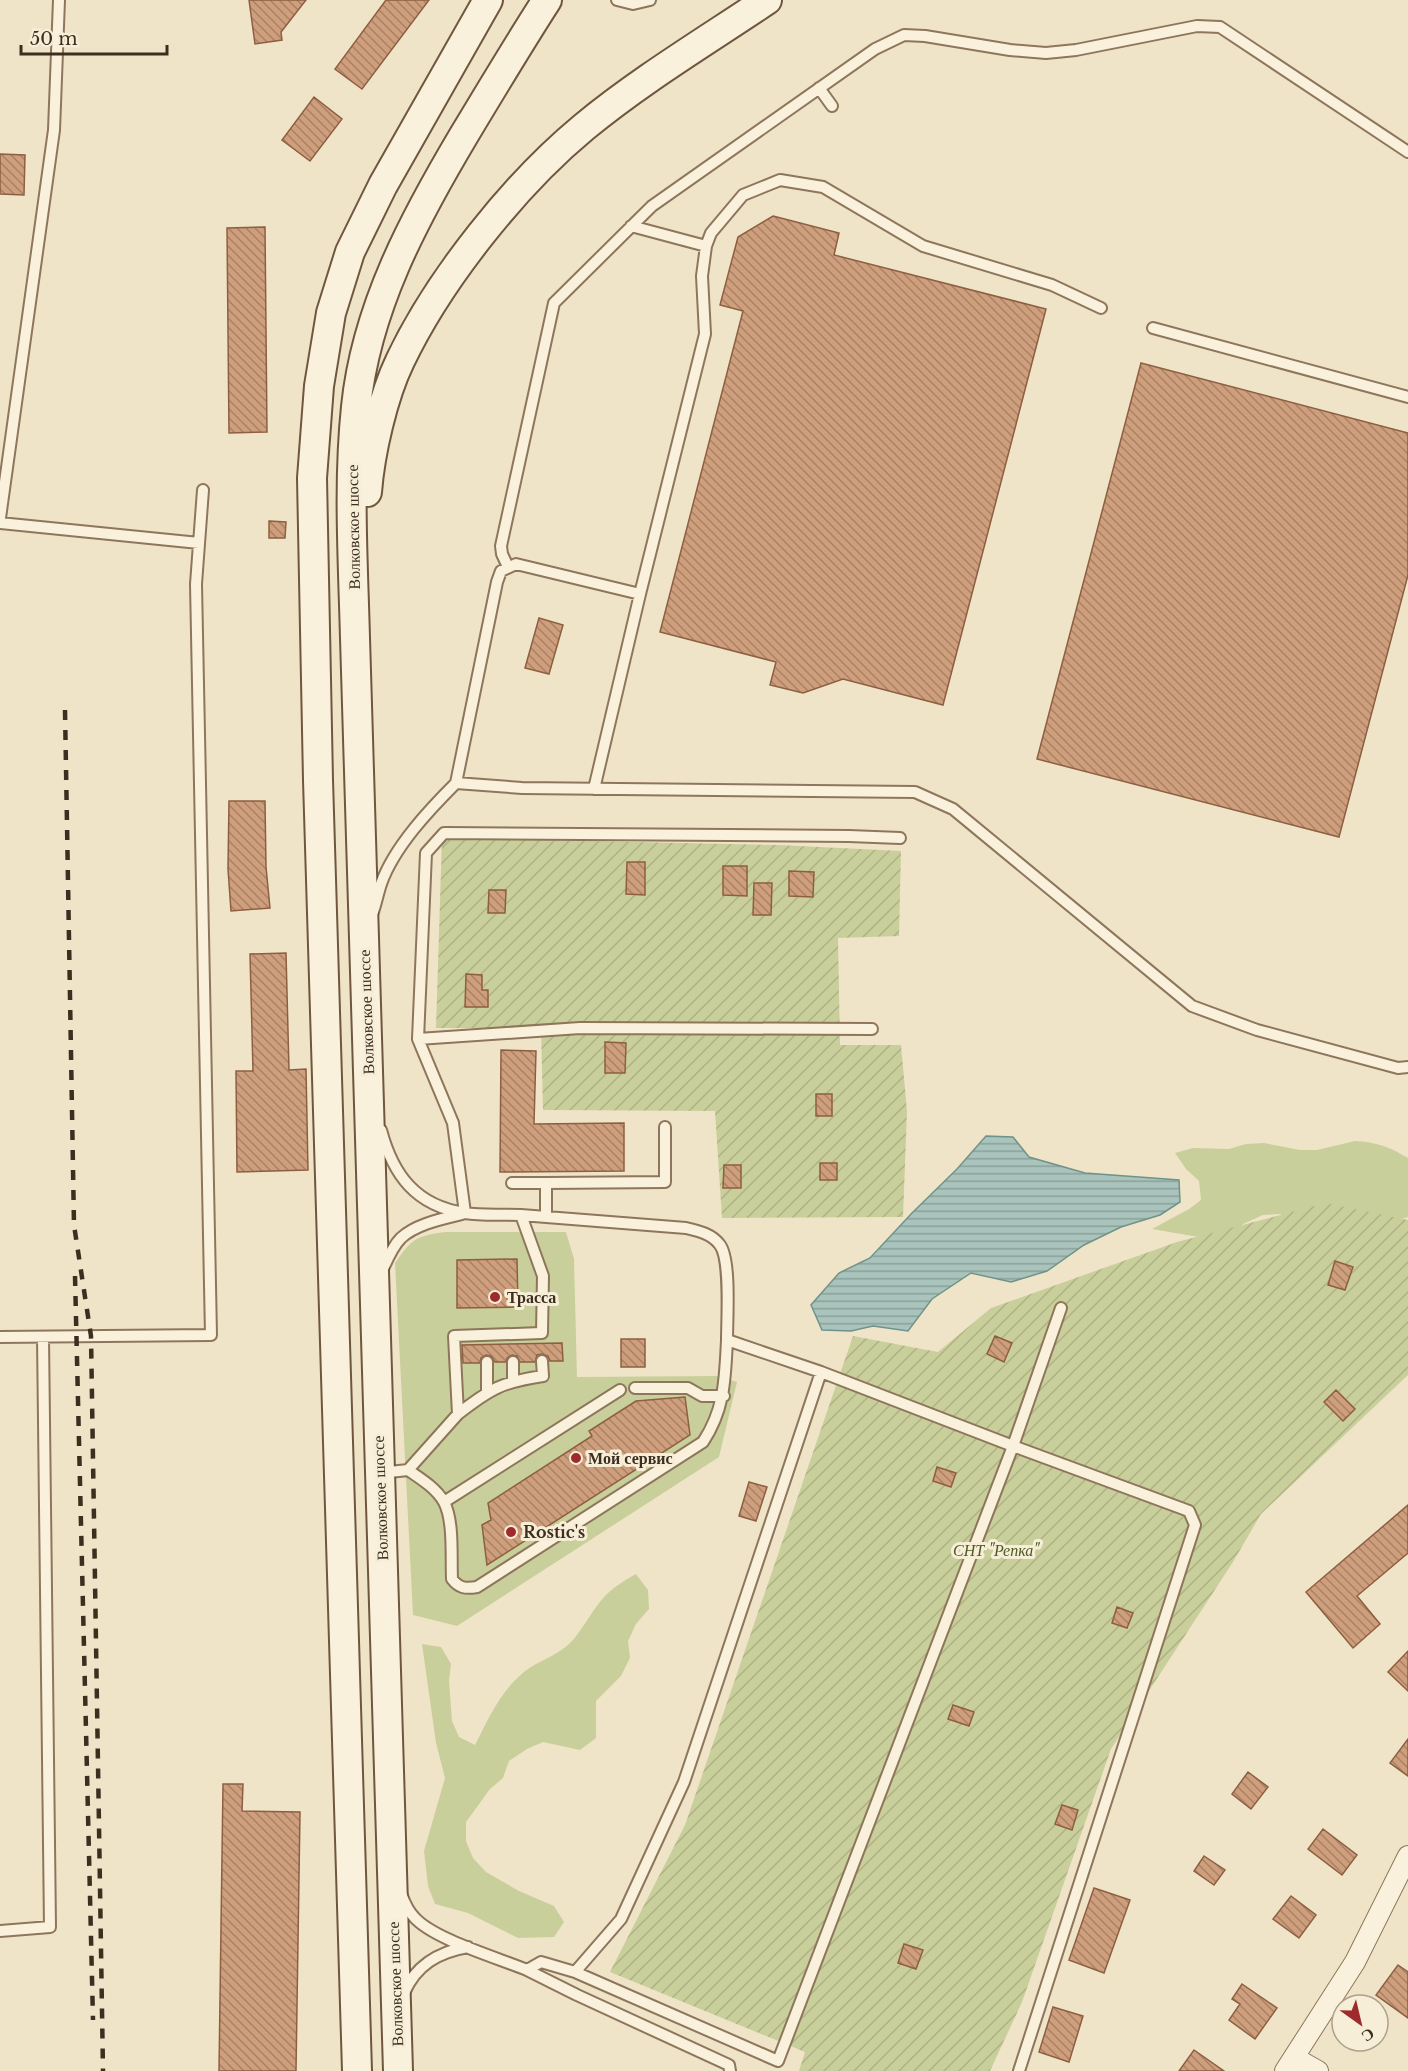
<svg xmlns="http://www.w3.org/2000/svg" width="1408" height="2071" font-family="'Libre Baskerville',serif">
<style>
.grass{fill:#c9cf9b}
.garden{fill:url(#garden-furrows)}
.water{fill:url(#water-rules);stroke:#6f938a;stroke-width:1.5}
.building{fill:url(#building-back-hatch);stroke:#8d5f41;stroke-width:1.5}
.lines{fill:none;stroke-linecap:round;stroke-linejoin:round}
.service-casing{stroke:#8d765c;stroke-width:14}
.minor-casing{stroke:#8d765c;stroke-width:22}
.secondary-casing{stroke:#6f573f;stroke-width:32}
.service{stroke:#faf1dc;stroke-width:10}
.minor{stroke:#faf1dc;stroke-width:20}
.secondary{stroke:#faf1dc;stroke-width:28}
.rail{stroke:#3d2e20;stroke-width:4.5;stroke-dasharray:10 10;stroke-linecap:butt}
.poi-dot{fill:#9e2a2b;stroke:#f7eed8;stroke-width:2}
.labels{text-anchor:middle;stroke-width:6;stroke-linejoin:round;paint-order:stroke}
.street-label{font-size:16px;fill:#3d2e20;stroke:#f7eed8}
.poi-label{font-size:16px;font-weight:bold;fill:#3d2e20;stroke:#f7eed8;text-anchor:start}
.park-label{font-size:16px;font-style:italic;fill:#4d5a26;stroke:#f7eed8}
</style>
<defs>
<pattern id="garden-furrows" width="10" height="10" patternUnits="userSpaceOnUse" patternTransform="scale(1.5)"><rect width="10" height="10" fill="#c9cf9b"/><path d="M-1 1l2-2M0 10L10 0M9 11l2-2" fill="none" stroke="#aeb285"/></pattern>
<pattern id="water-rules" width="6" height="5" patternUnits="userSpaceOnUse" patternTransform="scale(1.5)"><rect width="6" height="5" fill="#a9c4bc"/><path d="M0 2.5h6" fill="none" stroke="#8ba098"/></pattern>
<pattern id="building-back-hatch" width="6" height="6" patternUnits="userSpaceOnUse" patternTransform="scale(1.5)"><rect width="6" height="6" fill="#cf9f7d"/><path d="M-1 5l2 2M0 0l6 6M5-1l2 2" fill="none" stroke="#a98266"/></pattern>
</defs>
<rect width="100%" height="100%" fill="#f0e4c8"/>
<!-- grass -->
<path class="grass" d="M1355 1141C1376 1142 1390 1147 1408 1158V1217L1377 1226 1277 1231 1281 1214 1263 1215 1243 1224 1230 1237 1210 1239 1152 1229 1189 1209 1201 1200 1199 1181 1186 1169 1175 1153 1193 1148 1229 1149 1246 1144 1264 1143 1300 1150H1317Z
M445 1232H566L574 1259 577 1377 717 1376 737 1382 719 1457 457 1626 413 1615 395 1263C412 1239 415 1236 445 1232Z
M636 1574 648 1590 649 1609 636 1624 628 1641 630 1658 621 1676 596 1701V1738L580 1750 543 1742 527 1749 509 1761 503 1778 490 1789 466 1822V1841L473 1858 486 1872 519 1891 554 1906 564 1922 554 1937 518 1938 468 1913 435 1904 428 1886 424 1851 445 1778 436 1743 422 1644 441 1647 451 1664 449 1681 452 1721 459 1737 475 1745C490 1716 503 1685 531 1667 544 1659 559 1654 570 1643 584 1629 592 1609 606 1595 615 1586 625 1580 636 1574Z"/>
<!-- garden -->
<path class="garden" d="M442 838 779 845 901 851 899 936 838 938 840 1045H901L907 1111 903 1217 722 1218 715 1111 543 1110 541 1028H436Z
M1326 1203 1408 1220V1375L1261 1514 1233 1562 1111 1749 1022 2002 990 2071H799L805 2052 610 1972 685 1825 853 1336 938 1352 991 1308 1177 1242Z"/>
<!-- water -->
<path class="water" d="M986 1136 1013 1137 1029 1157 1085 1173 1179 1180 1180 1202 1160 1215 1121 1227 1084 1245 1047 1271 1011 1282 971 1273 932 1299 908 1331 873 1326 851 1331 822 1330 811 1305 839 1273 870 1258 912 1213 957 1169Z"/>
<!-- building -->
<path class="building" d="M249 0H306L281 32 282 40 255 44Z
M386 0H429L362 89 335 69Z
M314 97 342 119 310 161 282 140Z
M0 154 25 155 24 195 0 194Z
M773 216 839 233 834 255 1046 309 943 705 843 679 803 693 770 685 776 662 660 632 743 311 720 305 738 237Z
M265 227 267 432 229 433 227 228Z
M1141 363 1408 433V575L1339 837 1037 759Z
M269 521 286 522 285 538H269Z
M539 618 563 625 549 674 525 668Z
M229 801H265L266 867 270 908 231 911 228 869Z
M627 862H645V895L626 894Z
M723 866H747V896L723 895Z
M789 871 814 872 813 897 789 896Z
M754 883H772L771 915H753Z
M489 890H506L505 913H488Z
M286 953 289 1070 306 1069 308 1170 237 1172 236 1071H253L250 954Z
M466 974 482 975V990H488V1007H465Z
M605 1042 626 1043 625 1073H605Z
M501 1050 536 1051 534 1124 624 1123V1171L500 1172Z
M816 1094H832V1116H816Z
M820 1163H837V1180H820Z
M724 1165H741V1188H723Z
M517 1259 518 1307 457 1308V1260Z
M1335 1261 1353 1267 1345 1290 1328 1285Z
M995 1336 1012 1343 1004 1362 987 1354Z
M621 1339H645V1367H621Z
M562 1343 563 1361H550L548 1356 542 1354 537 1355 535 1362H520L517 1356 512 1355 507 1358 506 1362H495L491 1356 486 1355 481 1358 480 1363H463L462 1345Z
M1336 1390 1355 1409 1343 1421 1324 1402Z
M685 1397 690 1435 487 1565 482 1525 491 1520 488 1503 592 1436 589 1431 636 1401Z
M937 1467 956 1473 951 1487 933 1481Z
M749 1482 767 1487 756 1521 739 1516Z
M1408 1505V1553L1357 1596 1380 1624 1353 1648 1306 1592Z
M1117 1607 1133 1613 1127 1628 1112 1623Z
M1408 1651V1691L1388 1672Z
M953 1705 974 1712 969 1726 948 1719Z
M1408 1739V1776L1390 1763Z
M1248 1772 1268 1787 1251 1809 1232 1794Z
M223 1784H243L242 1811 300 1812 296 2071H219Z
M1062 1805 1078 1810 1072 1830 1055 1824Z
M1323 1829 1357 1855 1342 1875 1308 1849Z
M1204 1856 1225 1870 1214 1885 1194 1871Z
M1094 1888 1130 1900 1104 1973 1069 1960Z
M1291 1896 1316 1915 1299 1938 1273 1919Z
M904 1944 923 1950 916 1969 898 1963Z
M1398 1965 1408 1972V2018L1376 1995Z
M1242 1984 1277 2008 1255 2039 1229 2020 1240 2004 1232 1999Z
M1053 2007 1083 2016 1069 2062 1039 2052Z
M1194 2050 1224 2071H1179Z"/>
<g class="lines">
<defs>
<path id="service" d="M617 0 633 4 650 0
M819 88 832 106
M631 226 706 246
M1153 328 1408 397
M0 518 54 130 59 0
M0 523 199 543
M508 567 502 554 501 546 554 303 652 206 875 49 904 35 925 36 1010 50 1046 53 1076 50 1197 26 1220 27 1408 152
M456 783 522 788 915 792 953 809 1192 1006 1257 1030 1398 1068 1408 1067
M594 789 640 594
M373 912C376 903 378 893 381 884 394 847 429 810 456 783L497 582 501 571 516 564 640 594 705 334 702 276 706 246 711 233 743 195 780 180 823 187 923 246 1052 285 1101 308
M418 1039 426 853 444 833 849 836 900 838
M512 1183H546
M465 1213 453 1123 418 1039 580 1028 872 1029
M521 1215 686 1228C699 1231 712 1234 720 1245 731 1260 727 1319 727 1340L821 1372 1013 1446 1189 1511 1195 1525 1019 2071
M546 1217V1183L665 1182V1127
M382 1271C387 1260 392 1247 401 1238 416 1224 442 1219 462 1214
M0 1337 211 1335 196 584 203 490
M487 1362V1392
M513 1362V1381
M635 1388H688L702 1396H724
M458 1414C490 1389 502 1382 543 1376L542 1361
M408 1470C421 1479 436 1488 444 1502 454 1521 451 1557 452 1579 459 1588 465 1589 477 1587L703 1442C725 1409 725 1378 727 1340
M380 1473 408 1470 458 1414 454 1336 542 1333 543 1276 521 1215C503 1214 483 1216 465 1213 416 1206 393 1175 381 1130
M444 1502 620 1390
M402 1896C405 1904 408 1911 414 1917 433 1939 498 1958 527 1970L541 1962 575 1972 778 2061 1013 1446 1061 1308
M0 1931 50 1927 43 1337
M527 1970 577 1995 729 2065 730 2071
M575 1972 621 1919 684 1782 821 1372
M404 1993C416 1965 438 1952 468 1947"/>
<path id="minor" d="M1295 2058 1318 2071
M1285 2071 1355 1962 1408 1856"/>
<path id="secondary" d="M367 492C370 453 383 396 400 361 439 279 515 184 584 127 641 80 706 41 767 0
M357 2071 318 780 312 478 319 386 331 313 350 252 383 185 488 0
M398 2071 355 638C353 561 348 483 356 407 366 308 414 219 464 135 491 90 518 45 547 0"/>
</defs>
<!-- service casing -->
<use href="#service" class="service-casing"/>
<!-- minor casing -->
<use href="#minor" class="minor-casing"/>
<!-- secondary casing -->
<use href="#secondary" class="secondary-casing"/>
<!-- service -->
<use href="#service" class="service"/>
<!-- minor -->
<use href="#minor" class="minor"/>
<!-- secondary -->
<use href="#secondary" class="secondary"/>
<!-- rail -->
<path class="rail" d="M65 710 74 1225 91 1336 103 2071
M75 1276 93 2020"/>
</g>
<!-- markers -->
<g class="poi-dot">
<circle cx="495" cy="1297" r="6"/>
<circle cx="576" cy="1458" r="6"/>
<circle cx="511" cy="1532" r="6"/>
</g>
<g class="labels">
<!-- street labels -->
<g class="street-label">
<text transform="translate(353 527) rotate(-91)" y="6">Волковское шоссе</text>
<text transform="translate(366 1012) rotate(-92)" y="6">Волковское шоссе</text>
<text transform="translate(380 1498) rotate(-92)" y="6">Волковское шоссе</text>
<text transform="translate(395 1984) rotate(-92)" y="6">Волковское шоссе</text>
</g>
<!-- poi labels -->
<g class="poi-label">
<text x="507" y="1303">Трасса</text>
<text x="588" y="1464">Мой сервис</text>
<text x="523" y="1538">Rostic's</text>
</g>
<!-- park labels -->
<g class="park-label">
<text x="996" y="1556">СНТ "Репка"</text>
</g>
</g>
<!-- north arrow -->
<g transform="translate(1360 2023) rotate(146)"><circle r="28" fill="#f7eed8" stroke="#ada18e" stroke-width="1.5"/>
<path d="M0-4.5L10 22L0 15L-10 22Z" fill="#9e2a2b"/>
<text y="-9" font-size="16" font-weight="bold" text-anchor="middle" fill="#3d2e20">С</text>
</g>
<!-- scale -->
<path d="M21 45v9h146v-9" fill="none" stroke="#3d2e20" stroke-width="3"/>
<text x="30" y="45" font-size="18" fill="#3d2e20" stroke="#f7eed8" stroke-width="4.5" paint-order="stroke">50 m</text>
</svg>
